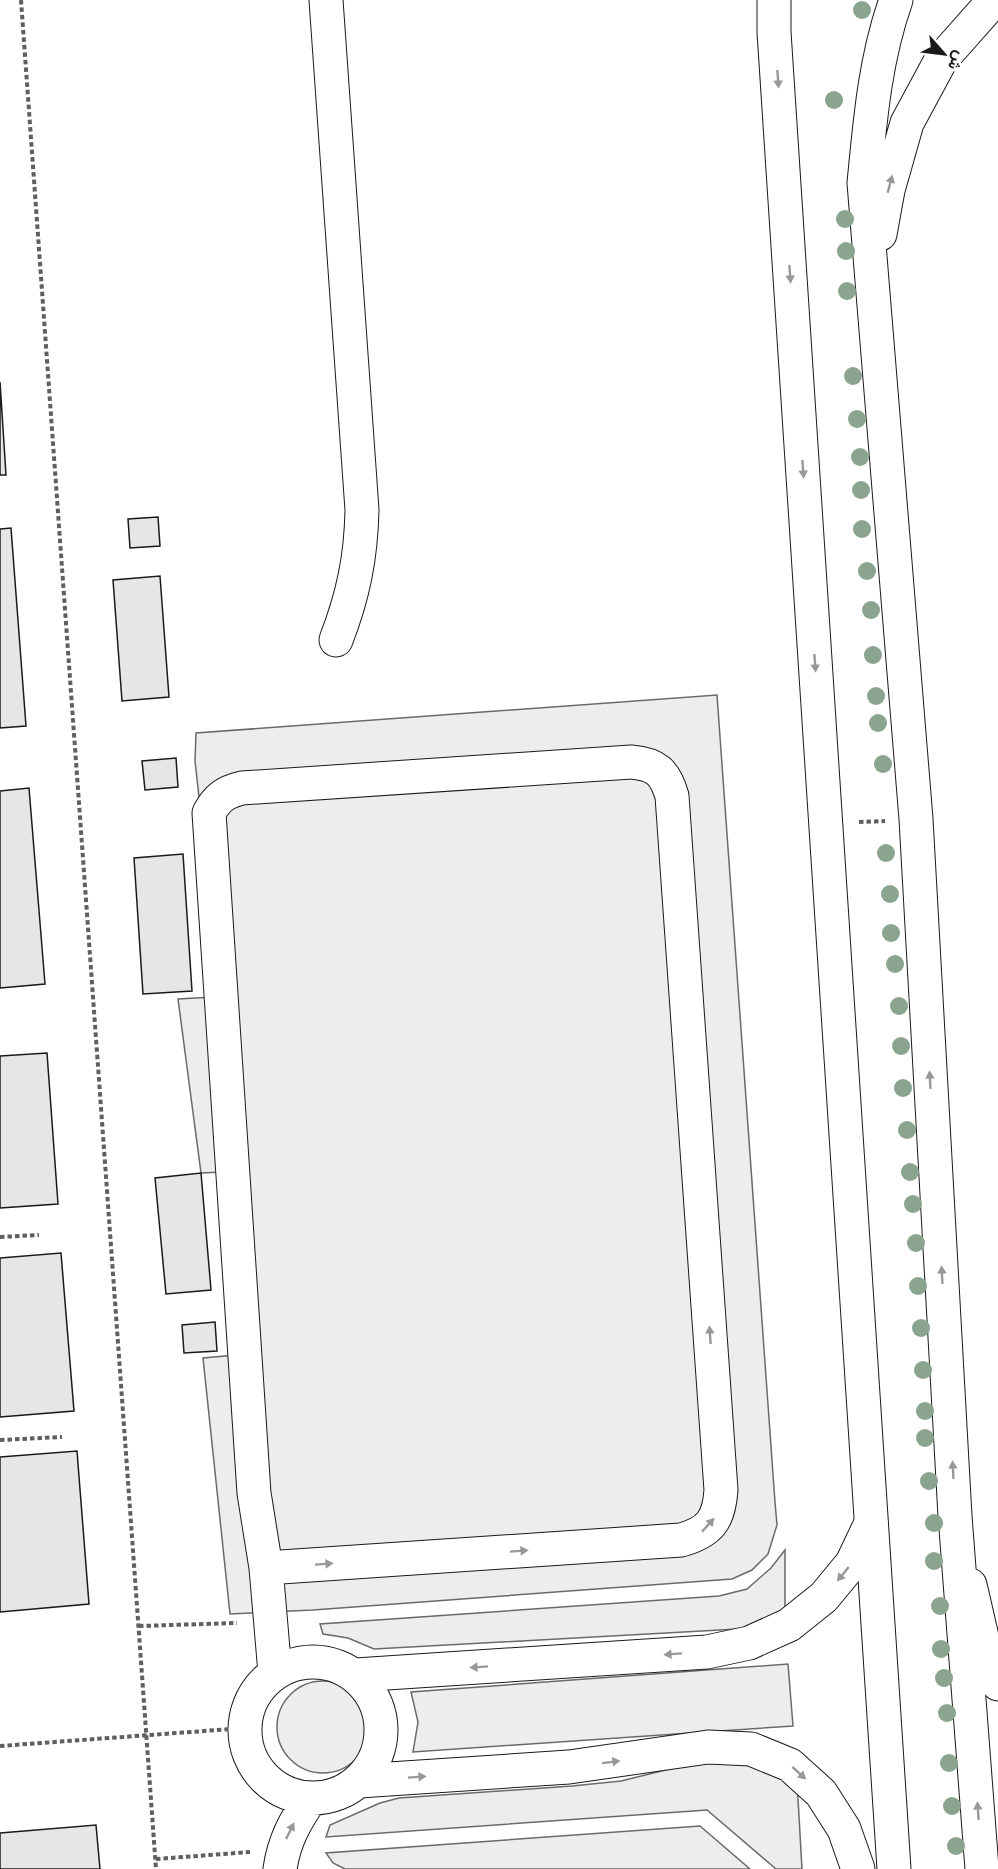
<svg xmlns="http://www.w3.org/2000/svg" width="998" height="1869" font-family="Barlow,Vazirmatn,sans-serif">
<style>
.built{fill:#ededed;stroke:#6a6a6a;stroke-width:1.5}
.building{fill:#e6e6e6;stroke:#1a1a1a;stroke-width:1.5}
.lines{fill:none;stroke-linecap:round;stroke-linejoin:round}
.minor-casing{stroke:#1a1a1a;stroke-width:35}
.major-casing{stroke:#1a1a1a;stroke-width:35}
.path{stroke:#5f5f5f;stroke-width:4;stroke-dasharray:4.5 3;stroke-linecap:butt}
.minor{stroke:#fff;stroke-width:33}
.major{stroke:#fff;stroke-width:33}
.tree{fill:#8aa48f}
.oneway{fill:#989898}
</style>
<rect width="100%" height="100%" fill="#fff"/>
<!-- built -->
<path class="built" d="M717 695 775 1502 777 1525 768 1554 752 1570 732 1579 313 1610 230 1614 203 1358 236 1355 224 1172 201 1173 178 999 214 997 206 859 195 761 196 733Z
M785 1550V1611L756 1628 374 1649 348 1638 323 1634 320 1624 719 1596 747 1589 771 1568Z
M788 1664 793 1726 413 1752 418 1722 411 1692Z
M277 1727a46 46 0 1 1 92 0a46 46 0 1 1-92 0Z
M710 1759H740L797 1781 802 1869H776L707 1810 326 1837 330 1825 380 1803 399 1798 572 1786 621 1781Z
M700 1826 750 1869H345L333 1863 326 1853Z"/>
<!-- building -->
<path class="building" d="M0 382 6 475H0Z
M158 517 160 546 130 548 128 519Z
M11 528 26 726 0 728V529Z
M160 576 169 697 122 701 113 580Z
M176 758 178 787 145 790 142 761Z
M29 788 45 984 0 988V791Z
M183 854 192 991 143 994 134 858Z
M47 1053 58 1204 0 1208V1056Z
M201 1173 211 1290 166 1294 155 1178Z
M61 1253 74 1411 0 1417V1258Z
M215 1322 217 1351 184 1353 182 1325Z
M77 1451 89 1604 0 1612V1457Z
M96 1825 100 1869H0V1833Z"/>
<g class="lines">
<defs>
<path id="minor" d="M326 0 362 510C361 558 353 596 336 640
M266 1568 681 1540C710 1532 719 1520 721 1490L672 796C665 772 656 764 631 762L242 788C225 792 217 798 209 813L254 1493 266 1568 275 1673
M970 1585 985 1650 998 1684
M245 1730a68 68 0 1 1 136 0a68 68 0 1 1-136 0Z
M356 1675 707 1652 749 1643 789 1625 824 1597 852 1563 871 1523
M359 1781 569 1767 708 1747 751 1749 790 1765 821 1793 844 1829 858 1869
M280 1869C284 1841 295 1821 311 1798"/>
<path id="major" d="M774 0V32L894 1869
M896 0C875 59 870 121 864 183L916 819 955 1516 982 1869
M880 234 888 190 907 123 941 60 988 7 998 0"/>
</defs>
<!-- minor casing -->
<use href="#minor" class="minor-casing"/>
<!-- major casing -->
<use href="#major" class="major-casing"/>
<!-- path -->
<path class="path" d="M21 0 156 1869
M859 822 885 821
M0 1237 39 1235
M0 1440 62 1437
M139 1626 237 1623
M0 1746 245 1728
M156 1859 250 1852"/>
<!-- minor -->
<use href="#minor" class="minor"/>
<!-- major -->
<use href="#major" class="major"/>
</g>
<!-- trees -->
<g class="tree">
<circle cx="862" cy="10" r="9"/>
<circle cx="834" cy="100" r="9"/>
<circle cx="845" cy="219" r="9"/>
<circle cx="846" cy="251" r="9"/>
<circle cx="847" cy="291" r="9"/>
<circle cx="853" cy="376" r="9"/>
<circle cx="857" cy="419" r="9"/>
<circle cx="860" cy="457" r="9"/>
<circle cx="861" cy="490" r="9"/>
<circle cx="862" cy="529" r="9"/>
<circle cx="867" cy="571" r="9"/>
<circle cx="871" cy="610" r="9"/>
<circle cx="873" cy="655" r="9"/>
<circle cx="876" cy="696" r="9"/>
<circle cx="878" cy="723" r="9"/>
<circle cx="883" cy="764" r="9"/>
<circle cx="886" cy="853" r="9"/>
<circle cx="890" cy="894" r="9"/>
<circle cx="891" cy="933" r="9"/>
<circle cx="895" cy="964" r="9"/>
<circle cx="899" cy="1006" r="9"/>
<circle cx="901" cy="1046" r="9"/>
<circle cx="903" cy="1088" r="9"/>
<circle cx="907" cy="1130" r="9"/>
<circle cx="910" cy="1172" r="9"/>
<circle cx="913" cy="1204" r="9"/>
<circle cx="916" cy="1243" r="9"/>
<circle cx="918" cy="1286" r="9"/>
<circle cx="921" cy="1328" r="9"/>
<circle cx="923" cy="1370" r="9"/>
<circle cx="925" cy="1411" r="9"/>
<circle cx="925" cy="1438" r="9"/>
<circle cx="929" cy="1481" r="9"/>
<circle cx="934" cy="1523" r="9"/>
<circle cx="934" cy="1561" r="9"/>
<circle cx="940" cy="1606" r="9"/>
<circle cx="941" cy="1649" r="9"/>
<circle cx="944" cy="1678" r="9"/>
<circle cx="947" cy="1713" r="9"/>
<circle cx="949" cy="1763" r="9"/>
<circle cx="952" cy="1806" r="9"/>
<circle cx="956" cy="1846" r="9"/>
</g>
<!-- one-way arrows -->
<defs><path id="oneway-solid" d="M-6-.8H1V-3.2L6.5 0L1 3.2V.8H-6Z" transform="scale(1.5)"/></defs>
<g class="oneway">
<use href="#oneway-solid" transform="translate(778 79) rotate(86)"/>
<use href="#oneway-solid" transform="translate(890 184) rotate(-75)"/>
<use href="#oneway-solid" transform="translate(790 274) rotate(86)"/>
<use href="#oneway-solid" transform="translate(803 469) rotate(86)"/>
<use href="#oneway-solid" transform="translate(815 663) rotate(86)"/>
<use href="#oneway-solid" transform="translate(930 1080) rotate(-93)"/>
<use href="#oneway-solid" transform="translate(942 1275) rotate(-93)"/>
<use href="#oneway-solid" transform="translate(710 1335) rotate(-94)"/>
<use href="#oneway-solid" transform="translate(953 1470) rotate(-93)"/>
<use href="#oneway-solid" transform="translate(708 1525) rotate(-48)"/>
<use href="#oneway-solid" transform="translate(519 1551) rotate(-4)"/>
<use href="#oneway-solid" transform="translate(324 1564) rotate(-4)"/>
<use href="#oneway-solid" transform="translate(843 1574) rotate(129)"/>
<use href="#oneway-solid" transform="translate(673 1654) rotate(176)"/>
<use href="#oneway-solid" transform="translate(479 1667) rotate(176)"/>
<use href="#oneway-solid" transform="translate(611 1762) rotate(-7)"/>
<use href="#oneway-solid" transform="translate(799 1773) rotate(42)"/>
<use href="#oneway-solid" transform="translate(417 1777) rotate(-4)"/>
<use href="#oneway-solid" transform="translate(978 1811) rotate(-94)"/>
<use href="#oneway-solid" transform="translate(290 1831) rotate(-64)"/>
</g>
<!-- north arrow -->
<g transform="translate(944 54) rotate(118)" stroke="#ffffff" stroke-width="4.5" paint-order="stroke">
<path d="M0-4.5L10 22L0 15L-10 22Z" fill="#1a1a1a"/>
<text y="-9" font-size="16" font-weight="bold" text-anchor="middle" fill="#1a1a1a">ش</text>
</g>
</svg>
